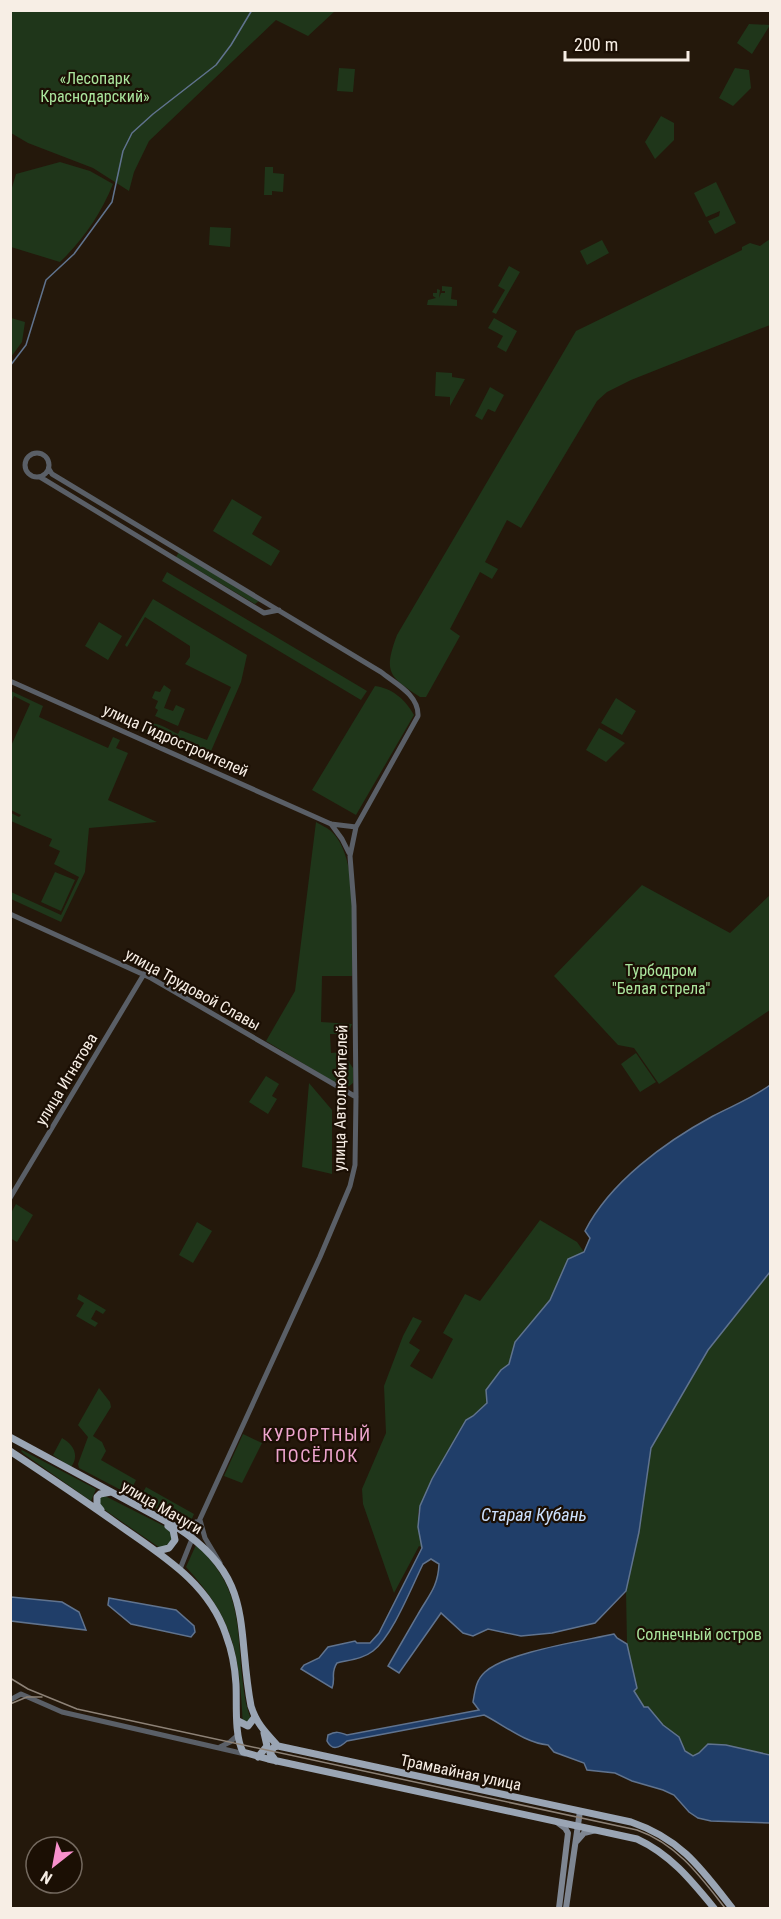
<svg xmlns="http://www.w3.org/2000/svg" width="781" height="1919" font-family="'Roboto Condensed',sans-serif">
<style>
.green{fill:#1f361a}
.water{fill:#203e69;stroke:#60738e;stroke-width:1.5}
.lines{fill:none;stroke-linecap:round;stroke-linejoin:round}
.stream{stroke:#60738e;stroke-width:1.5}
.tertiary{stroke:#5a5f67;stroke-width:5}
.secondary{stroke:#7e8692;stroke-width:6}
.primary{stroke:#9aa5b4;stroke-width:7}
.tram{stroke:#8d8277;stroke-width:1.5}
.labels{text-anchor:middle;stroke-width:4.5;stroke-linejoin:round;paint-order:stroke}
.park-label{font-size:16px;fill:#aae59d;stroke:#1b0f04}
.street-label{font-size:16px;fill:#f7eee5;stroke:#1b0f04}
.neighbourhood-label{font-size:18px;letter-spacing:1.5px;fill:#eda4cd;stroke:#1b0f04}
.water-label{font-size:18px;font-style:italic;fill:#cce0fd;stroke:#1b0f04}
</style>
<rect width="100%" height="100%" fill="#24180b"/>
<!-- green -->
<path class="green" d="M10 11 11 10 335 11 308 36 276 20 149 141 134 172 129 191 93 168 28 143 11 133Z
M749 24 770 25 752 54 737 43Z
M339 68 355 69 353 92 337 91Z
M735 68 749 70 751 88 733 106 719 98Z
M661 116 674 123V140L655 159 645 142Z
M60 162 90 171 113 184C101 214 83 240 60 262L11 247V191L16 174Z
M265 167H273V173L284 174 283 192 272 191V195H264Z
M716 182 736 223 715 234 708 221 719 216 720 211 706 217 694 193Z
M210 227 231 228 230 247 209 245Z
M770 239V325L631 380 607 392 597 401 521 528 507 520 485 562 498 569 492 579 480 572 450 629 460 636 426 697H420C389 676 383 673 397 635L576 331 742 250V247L750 243 760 246Z
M602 240 609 253 587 265 580 251Z
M509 266 520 272 496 314 492 312 505 290 498 286Z
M442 286 452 287 451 299 457 300V306L427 305 428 300 436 298 433 296V293H437V289L440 290 439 298 441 293H445V291H442Z
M11 318 25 322 22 342 11 357Z
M494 318 517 331 506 352 497 347 503 336 488 328Z
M436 372 452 373V377L465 379 450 406V397L435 396Z
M490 387 504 395 495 412 488 409 482 420 475 416Z
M232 499 262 517 252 534 280 551 271 566 213 531Z
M179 552 259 601 255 604 176 557Z
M167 572 367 691 361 700 162 581Z
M153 599 247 655 241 682 208 758 172 741 170 745 142 732 145 725C155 720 168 729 178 734L180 730 207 740 231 687 185 664 190 657V646L145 617 127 647 125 645Z
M99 622 122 636 108 660 85 646Z
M164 685 171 690 164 708 173 711 176 705 185 709 178 726 155 716 158 710 155 708 158 701 152 698 155 691 160 692Z
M375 686C392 688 406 700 414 715L356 815 312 790Z
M11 691 43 706 39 717 108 748 113 737 120 740 116 748 128 753 108 800 157 822 89 828 85 872 61 922 11 899V892L61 915 79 877 54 864 60 851 49 846 52 839 11 821V813L19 817 21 815 11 810V746L30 704 14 696 11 703Z
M616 698 636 711 622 735 601 723Z
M599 728 625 743 606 762 586 750Z
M316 822C321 825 328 828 332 832 360 859 352 939 352 976H322L321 1022 352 1024 348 1034H330L331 1053 342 1052 353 1068V1083L347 1088 342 1087 266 1041 295 991Z
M55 872 75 880 61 911 41 902Z
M642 885 730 933 770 895V1010L659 1084 634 1048 618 1045 554 976Z
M636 1053 656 1082 640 1092 621 1064Z
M266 1076 279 1084 272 1096 277 1099 268 1114 249 1102Z
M309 1083 332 1110V1174L302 1167Z
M16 1204 33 1215 17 1242 10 1238 11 1213Z
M540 1220 577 1242 584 1252 568 1259 550 1300 515 1342 509 1364 501 1370 488 1396 487 1403 473 1416 466 1420 432 1479 420 1506 418 1513 423 1548 419 1546 394 1593 363 1504 362 1489 386 1433 384 1386 403 1336 413 1317 422 1321 409 1343 420 1350 410 1366 432 1379 453 1339 443 1333 465 1294 480 1301Z
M197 1222 212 1231 193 1263 179 1255Z
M770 1272V1755L757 1751 699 1754 693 1756 685 1751 679 1737 663 1725 648 1707H644L634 1691 637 1688 627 1644 626 1591 639 1532 651 1448 708 1350Z
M79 1294 106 1310 103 1314 96 1310 91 1319 98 1323 95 1327 76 1316 84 1303 77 1299Z
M99 1388 110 1402 111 1407 93 1436 102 1442 106 1451 101 1460 136 1480 131 1490 119 1489 79 1468 78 1464 88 1437 78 1425Z
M243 1434 262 1443 242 1483 224 1476Z
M62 1438C73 1444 80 1455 71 1467L53 1455Z
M22 1450 96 1489 91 1501 24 1454 21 1451Z
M146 1487 194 1514 190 1523H184L146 1503 141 1496Z
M105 1496 168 1528 171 1531C173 1541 169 1545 160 1548L102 1508 99 1504 100 1497Z
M196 1545C240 1586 237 1620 242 1676 244 1691 245 1706 252 1721L243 1723C239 1652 235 1621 186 1567Z"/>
<!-- water -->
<path class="water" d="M770 1085V1272L708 1350 651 1448 639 1532 626 1591 595 1623 552 1633 521 1636 488 1629 473 1636 463 1633 441 1613 399 1673 388 1666C398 1649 407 1633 417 1616 428 1596 438 1588 439 1564L431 1559 423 1564C411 1588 393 1635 373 1651 363 1659 349 1660 337 1663 330 1673 336 1678 332 1688L301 1669 304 1665 319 1658 328 1647 355 1641 357 1643H370L379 1633 422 1548 418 1527 420 1506 432 1479 466 1420 473 1416 487 1403 486 1390 501 1370 509 1364 515 1342 550 1300 568 1259 584 1252 590 1238 585 1231C610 1182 665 1142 713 1116 732 1106 753 1098 770 1085Z
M11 1597 62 1602 79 1612 86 1630 11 1621Z
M109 1598 176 1610 194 1626 195 1632 191 1637 131 1624 108 1605Z
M614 1634 617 1638 627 1644 637 1688 634 1691 644 1707H648L663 1725 679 1737 685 1751 693 1756 699 1753 708 1744 726 1745 770 1755V1823L711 1821 698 1818 689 1812 674 1795 663 1790 632 1781 615 1773 587 1770 584 1763 554 1752 548 1745C525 1743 504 1725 484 1715L347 1741C339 1748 332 1751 327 1741L328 1735C336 1731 339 1732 347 1735L479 1710 473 1702C475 1690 476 1680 485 1672 507 1652 583 1641 614 1634Z"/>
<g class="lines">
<!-- stream -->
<path class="stream" d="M10 366 26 345 46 280 74 254 112 202 123 151 132 133 153 114 216 65 231 45 252 10"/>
<!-- tertiary -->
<path class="tertiary" d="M25 465a12 12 0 1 1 24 0a12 12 0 1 1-24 0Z
M49 469 52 474 381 672C396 684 419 695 418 716L356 827 350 856 354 906 356 1097 355 1165 350 1186 320 1257 200 1519 180 1569
M40 477 264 613 279 610
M10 681 331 824 356 827
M331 824 342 839 349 853
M10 914 151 978 356 1097
M10 1198 144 974
M200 1520 205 1538 220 1563
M178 1528 188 1529 196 1522
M10 1700 21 1694 62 1712 245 1754
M220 1747 230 1742 238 1735"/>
<!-- secondary -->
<path class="secondary" d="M557 1822 565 1828 568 1833 559 1908
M577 1841 584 1833 596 1830
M566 1908 580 1811"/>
<!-- primary -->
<path class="primary" d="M10 1437 178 1528C256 1579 236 1628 251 1706 256 1723 266 1733 278 1746
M10 1451C46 1475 81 1498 116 1523 159 1554 208 1581 226 1635 232 1651 235 1667 236 1684 237 1703 234 1735 243 1752L268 1759 637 1839C670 1854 691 1880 714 1908
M101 1510 97 1505V1497L100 1494 111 1492
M157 1551 169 1548 175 1540 173 1530 168 1526
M238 1721 248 1726 255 1717
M258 1757 267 1746 264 1733
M276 1761 270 1753 274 1747 278 1746 631 1822C681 1839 701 1868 732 1908"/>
<!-- tram -->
<path class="tram" d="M10 1678 28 1689 77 1709 637 1830C677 1844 700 1876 725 1908
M10 1704 27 1697H42"/>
</g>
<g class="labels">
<!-- park labels -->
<g class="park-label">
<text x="95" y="84">«Лесопарк<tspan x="95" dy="18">Краснодарский»</tspan></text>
<text x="661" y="976">Турбодром<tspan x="661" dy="18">"Белая стрела"</tspan></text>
<text x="699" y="1640">Солнечный остров</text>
</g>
<!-- street labels -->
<g class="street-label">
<text transform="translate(176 740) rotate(24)" y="6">улица Гидростроителей</text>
<text transform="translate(193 989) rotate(29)" y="6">улица Трудовой Славы</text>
<text transform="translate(66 1079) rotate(-59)" y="6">улица Игнатова</text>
<text transform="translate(340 1098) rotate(-89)" y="6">улица Автолюбителей</text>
<text transform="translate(162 1507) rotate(30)" y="6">улица Мачуги</text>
<text transform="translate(461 1772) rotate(12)" y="6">Трамвайная улица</text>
</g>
<!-- neighbourhood labels -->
<g class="neighbourhood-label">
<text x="317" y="1441">КУРОРТНЫЙ<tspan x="317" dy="21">ПОСЁЛОК</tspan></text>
</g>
<!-- water labels -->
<g class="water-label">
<text x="534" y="1521">Старая Кубань</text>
</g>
</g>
<!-- border -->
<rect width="781" height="1919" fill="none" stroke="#f7eee5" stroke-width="24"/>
<!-- north arrow -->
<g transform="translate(54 1865) rotate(211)"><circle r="28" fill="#1b0f04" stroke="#73685e" stroke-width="1.5"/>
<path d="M0-4.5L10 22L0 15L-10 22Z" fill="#f890cc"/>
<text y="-9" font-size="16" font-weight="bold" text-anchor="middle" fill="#f7eee5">N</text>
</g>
<!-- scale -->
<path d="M565 51v9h123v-9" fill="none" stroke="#f7eee5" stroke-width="3"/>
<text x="574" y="51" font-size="18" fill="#f7eee5" stroke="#1b0f04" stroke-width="4.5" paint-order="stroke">200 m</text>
</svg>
